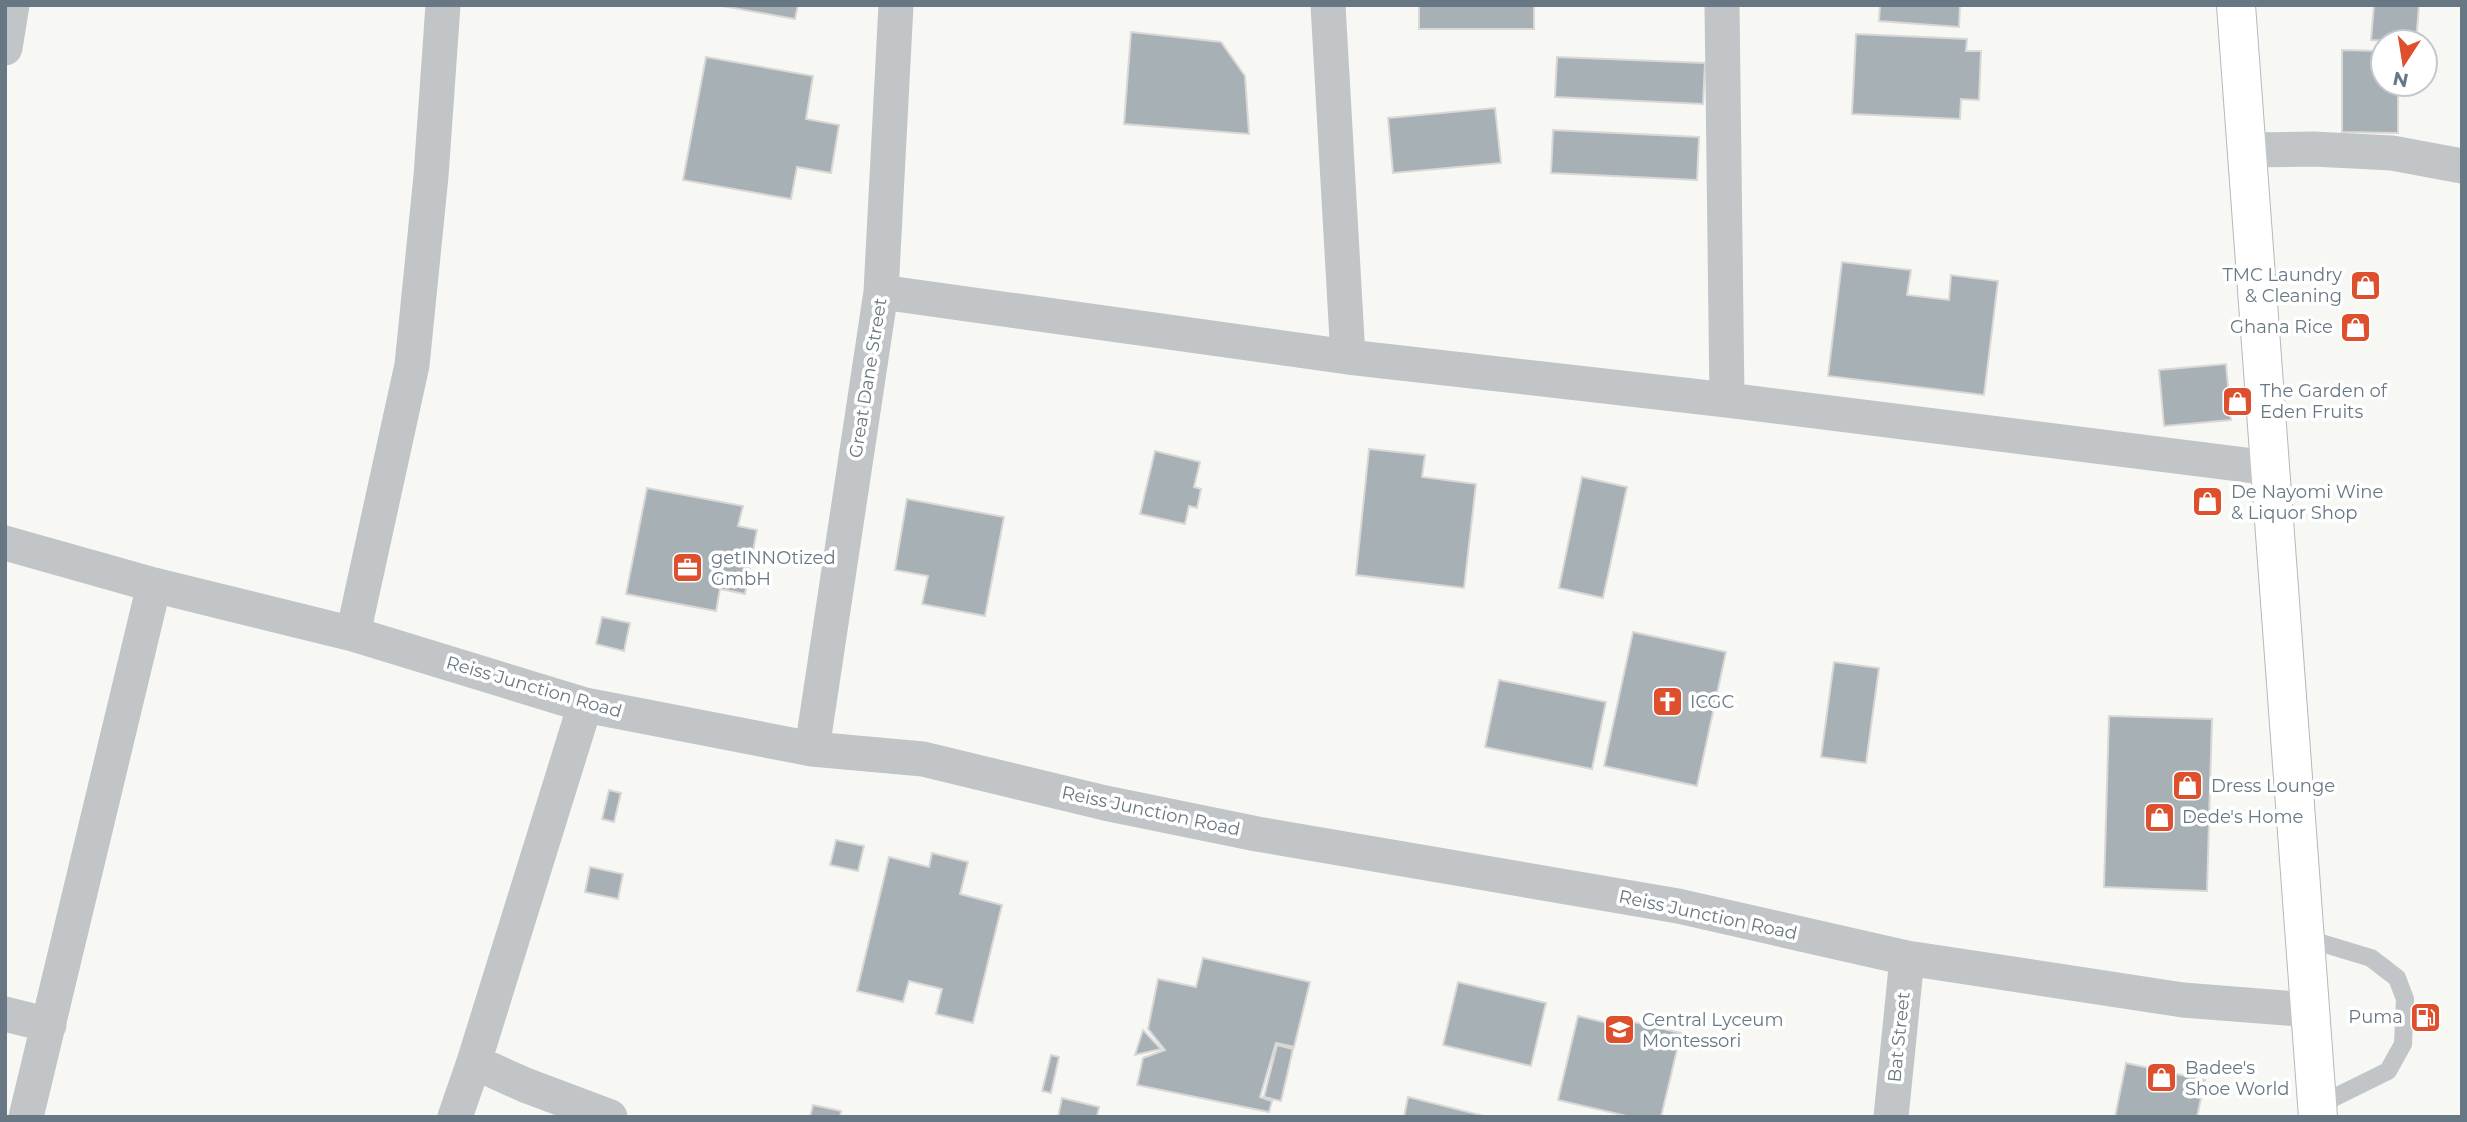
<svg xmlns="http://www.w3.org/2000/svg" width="2467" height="1122" font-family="Montserrat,sans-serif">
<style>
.building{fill:#a7b0b5;stroke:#d9d8d6;stroke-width:2}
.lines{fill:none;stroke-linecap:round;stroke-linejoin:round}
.secondary-casing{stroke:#b3b9bd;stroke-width:40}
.lane{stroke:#c1c5c8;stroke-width:18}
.street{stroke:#c1c5c8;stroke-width:35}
.secondary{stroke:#fff;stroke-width:38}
.labels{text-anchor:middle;stroke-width:7;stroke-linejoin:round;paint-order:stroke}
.poi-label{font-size:18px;fill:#677884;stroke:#fff;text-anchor:start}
.street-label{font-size:18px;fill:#677884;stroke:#fff}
</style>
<rect width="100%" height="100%" fill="#f7f7f4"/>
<!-- building -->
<path class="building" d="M717 5H798L795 19Z
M1419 5H1534V29H1419Z
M1880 5H1960L1959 27 1879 21Z
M2374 5H2419L2416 42 2371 40Z
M1131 32 1221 42 1245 76 1249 134 1124 124Z
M1856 34 1967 39 1966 51H1981L1979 100 1961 99 1960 119 1852 114Z
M2342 50 2383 51V84H2398V133L2342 132Z
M706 57 813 76 806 119 839 125 831 173 797 167 791 199 683 180Z
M1557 57 1705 63 1703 104 1555 97Z
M1495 108 1501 163 1393 173 1388 118Z
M1553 130 1699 137 1697 180 1551 173Z
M1842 262 1911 270 1907 295 1949 300 1951 275 1998 281 1984 395 1828 376Z
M2226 364 2231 420 2164 426 2159 370Z
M1369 449 1425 455 1422 477 1476 484 1464 588 1356 575Z
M1155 451 1200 462 1194 487 1201 489 1197 508 1189 506 1185 524 1140 514Z
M1582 477 1627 487 1603 598 1559 588Z
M647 488 743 506 738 526 757 530 745 594 720 589 716 611 626 594Z
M907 499 1004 517 985 616 922 604 928 576 895 570Z
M602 617 630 623 624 651 596 644Z
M1633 632 1726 652 1697 786 1604 766Z
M1834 662 1879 668 1866 763 1821 757Z
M1499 680 1606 702 1592 769 1485 747Z
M2109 716 2212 719 2207 891 2104 887Z
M609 790 621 793 614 822 602 819Z
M836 840 864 846 858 871 830 865Z
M932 853 968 862 960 894 1002 905 973 1023 936 1014 942 989 909 981 903 1002 857 991 889 857 929 867Z
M590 867 623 874 618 899 585 892Z
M1203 958 1310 982 1294 1047 1276 1043 1260 1097 1272 1101 1269 1112 1137 1085 1143 1058 1165 1050 1148 1029 1158 979 1196 987Z
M1458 982 1546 1003 1531 1066 1443 1045Z
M1578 1016 1611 1024 1612 1017 1681 1033 1661 1117H1631L1558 1100Z
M1143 1030 1161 1049 1135 1055Z
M1277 1045 1293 1049 1281 1101 1264 1097Z
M1051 1055 1059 1057 1051 1093 1042 1091Z
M2126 1063 2205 1080 2197 1117H2115Z
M1408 1097 1488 1117H1404Z
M1062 1098 1099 1107 1097 1117H1058Z
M813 1105 841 1111 840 1117H810Z"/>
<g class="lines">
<defs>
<path id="secondary" d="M2236 5 2318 1117"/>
</defs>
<!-- secondary casing -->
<use href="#secondary" class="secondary-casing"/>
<!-- lane -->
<path class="lane" d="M2305 938 2371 958 2397 978 2405 999 2403 1044 2388 1071 2317 1106"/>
<!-- street -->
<path class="street" d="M1328 5 1348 357
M1722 5 1727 400
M5 48 12 5
M2247 150 2313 149 2392 153 2462 166
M881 292 1348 357 1727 400 2270 468
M5 543 154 585 353 634 585 705 812 749 923 759 1105 803 1257 834 1678 906 1907 958 2183 1000 2311 1010
M353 634 412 365 431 176 443 5
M812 749 881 292 896 5
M5 1014 49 1025
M474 1062 525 1085 610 1117
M26 1117 154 585
M455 1117 474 1062 585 705
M1891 1117 1907 958"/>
<!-- secondary -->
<use href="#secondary" class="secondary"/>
</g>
<!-- icons -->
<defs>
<symbol id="shop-square" viewBox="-11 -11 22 22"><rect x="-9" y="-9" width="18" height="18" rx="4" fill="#de4f2d" stroke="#fff"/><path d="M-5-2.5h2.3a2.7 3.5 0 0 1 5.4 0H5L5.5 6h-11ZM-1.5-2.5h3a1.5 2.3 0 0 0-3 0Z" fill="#fff"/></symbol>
<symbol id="office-square" viewBox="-11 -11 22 22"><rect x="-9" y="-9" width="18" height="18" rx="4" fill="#de4f2d" stroke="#fff"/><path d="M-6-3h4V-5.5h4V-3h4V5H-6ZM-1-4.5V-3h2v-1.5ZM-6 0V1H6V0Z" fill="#fff"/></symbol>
<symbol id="church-square" viewBox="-11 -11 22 22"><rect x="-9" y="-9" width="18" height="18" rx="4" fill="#de4f2d" stroke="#fff"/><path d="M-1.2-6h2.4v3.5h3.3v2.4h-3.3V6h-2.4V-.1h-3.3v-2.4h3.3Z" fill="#fff"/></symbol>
<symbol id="fuel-square" viewBox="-11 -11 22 22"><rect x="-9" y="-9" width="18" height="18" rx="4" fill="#de4f2d" stroke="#fff"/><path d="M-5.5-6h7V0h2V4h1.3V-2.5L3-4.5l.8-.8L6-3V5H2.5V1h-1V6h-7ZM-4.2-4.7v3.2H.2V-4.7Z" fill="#fff"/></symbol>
<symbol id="school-square" viewBox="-11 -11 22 22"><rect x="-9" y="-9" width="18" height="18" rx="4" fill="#de4f2d" stroke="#fff"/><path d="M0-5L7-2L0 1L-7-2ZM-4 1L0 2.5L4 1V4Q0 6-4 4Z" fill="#fff"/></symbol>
</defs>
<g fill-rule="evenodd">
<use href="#shop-square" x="2348" y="268" width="35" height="35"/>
<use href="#shop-square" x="2338" y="310" width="35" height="35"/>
<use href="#shop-square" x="2220" y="384" width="35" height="35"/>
<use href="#shop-square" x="2190" y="484" width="35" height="35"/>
<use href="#office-square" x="670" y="550" width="35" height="35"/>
<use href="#church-square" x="1650" y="684" width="35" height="35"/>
<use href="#shop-square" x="2170" y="768" width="35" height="35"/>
<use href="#shop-square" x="2142" y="800" width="35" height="35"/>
<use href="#fuel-square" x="2408" y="1000" width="35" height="35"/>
<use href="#school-square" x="1602" y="1012" width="35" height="35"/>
<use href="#shop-square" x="2144" y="1060" width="35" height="35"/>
</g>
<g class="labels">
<!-- poi labels -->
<g class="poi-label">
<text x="2342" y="281" text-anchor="end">TMC Laundry<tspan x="2342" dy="21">&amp; Cleaning</tspan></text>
<text x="2333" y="333" text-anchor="end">Ghana Rice</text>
<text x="2260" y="397">The Garden of<tspan x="2260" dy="21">Eden Fruits</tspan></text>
<text x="2231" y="498">De Nayomi Wine<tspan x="2231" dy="21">&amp; Liquor Shop</tspan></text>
<text x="711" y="564">getINNOtized<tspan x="711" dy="21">GmbH</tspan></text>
<text x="1690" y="708">ICGC</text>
<text x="2211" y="792">Dress Lounge</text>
<text x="2182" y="823">Dede's Home</text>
<text x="2403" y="1023" text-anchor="end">Puma</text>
<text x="1642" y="1026">Central Lyceum<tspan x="1642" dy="21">Montessori</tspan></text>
<text x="2185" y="1074">Badee's<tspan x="2185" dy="21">Shoe World</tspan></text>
</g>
<!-- street labels -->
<g class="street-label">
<text transform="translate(868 378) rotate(-81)" y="6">Great Dane Street</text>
<text transform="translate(534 687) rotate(16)" y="6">Reiss Junction Road</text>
<text transform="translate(1151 811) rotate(12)" y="6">Reiss Junction Road</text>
<text transform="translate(1708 915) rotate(12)" y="6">Reiss Junction Road</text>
<text transform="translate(1899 1037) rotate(-84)" y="6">Bat Street</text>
</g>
</g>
<!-- border -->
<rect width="2467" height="1122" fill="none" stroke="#677884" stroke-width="14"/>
<!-- north arrow -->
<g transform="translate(2404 63) rotate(192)"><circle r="33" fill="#ffffff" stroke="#c2c9ce" stroke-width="2"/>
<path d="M0-5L12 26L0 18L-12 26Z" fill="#de4f2d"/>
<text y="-10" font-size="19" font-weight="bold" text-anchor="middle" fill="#677884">N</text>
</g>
</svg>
